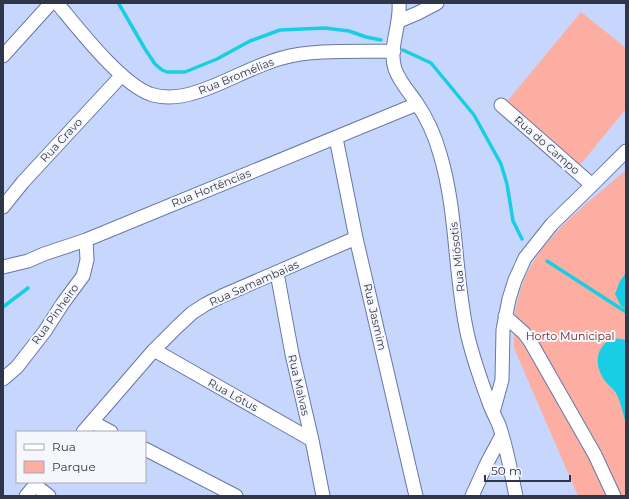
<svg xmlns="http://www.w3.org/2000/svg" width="629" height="499" font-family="Montserrat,sans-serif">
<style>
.green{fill:#fcaea3}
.water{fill:#17cee4}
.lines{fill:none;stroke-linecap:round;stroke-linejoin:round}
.stream{stroke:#17cee4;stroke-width:3.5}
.minor-casing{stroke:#6777a4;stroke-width:15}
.minor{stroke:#fff;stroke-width:13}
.labels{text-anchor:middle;stroke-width:4;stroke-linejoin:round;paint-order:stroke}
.street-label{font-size:11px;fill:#2f3649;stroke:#f5f7fc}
.park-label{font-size:11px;fill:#781a14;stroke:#f5f7fc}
</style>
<rect width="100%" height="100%" fill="#c7d6fd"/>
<!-- green -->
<path class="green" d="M581 12 626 48V109L579 166 504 105Z
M626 170V496H578L514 348C514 340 513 331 514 323 515 309 520 286 527 273 548 232 591 200 626 170Z"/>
<!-- water -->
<path class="water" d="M626 273V309L621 306 615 294 620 281Z
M614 338 626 340V423C623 414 621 402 616 393 612 387 605 383 602 376 594 361 597 345 614 338Z"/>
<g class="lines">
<!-- stream -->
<path class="stream" d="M119 4 145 49 155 64 162 70 167 72H185L217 59 250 41 280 30 325 28 349 31 366 37 381 40
M403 50 431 63 474 115 501 164 507 184 513 221 522 239
M547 261 626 312
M3 307 28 288"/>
<defs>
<path id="minor" d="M57 3C78 28 120 83 150 94 165 99 182 97 197 92 226 83 252 66 282 58 314 49 359 52 394 51
M399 3C401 25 388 48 395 69 399 81 409 92 416 102 427 118 435 136 440 154 458 214 454 277 468 337 473 357 480 378 487 397 490 407 495 416 499 425 507 448 511 473 516 496
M399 21 418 13 437 3
M3 56 51 3
M501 105 592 185
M336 138 356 238 416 496
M3 207 23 182 122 75
M3 267 28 261 44 254 86 240 417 104
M277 273 292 354 312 440 323 496
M505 316 524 333 530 341 595 455 614 496
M154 350 312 440
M3 379 17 367 45 331 63 303 83 276 87 260 86 240
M493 412 502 380 503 330 509 299 515 280 525 258 552 224 592 185 626 151
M92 422 111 432
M83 432 154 350 177 327 192 313 206 304 222 296 356 238
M145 449 236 496
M35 485 49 496
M26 496 38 482
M472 496 487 463 502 435"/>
</defs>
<!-- minor casing -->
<use href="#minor" class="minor-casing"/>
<!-- minor -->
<use href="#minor" class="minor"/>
</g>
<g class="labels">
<!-- street labels -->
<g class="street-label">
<text transform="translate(236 76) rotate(-22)" y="4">Rua Bromélias</text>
<text transform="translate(61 140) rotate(-47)" y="4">Rua Cravo</text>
<text transform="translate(547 145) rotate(41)" y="4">Rua do Campo</text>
<text transform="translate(211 188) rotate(-22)" y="4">Rua Hortências</text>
<text transform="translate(457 257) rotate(-96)" y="4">Rua Miósotis</text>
<text transform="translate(254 283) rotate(-24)" y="4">Rua Samambaias</text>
<text transform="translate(55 314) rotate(-54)" y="4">Rua Pinheiro</text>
<text transform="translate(375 317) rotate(77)" y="4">Rua Jasmim</text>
<text transform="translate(299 385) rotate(77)" y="4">Rua Malvas</text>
<text transform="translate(233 395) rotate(29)" y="4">Rua Lótus</text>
</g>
<!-- park labels -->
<g class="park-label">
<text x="570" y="340">Horto Municipal</text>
</g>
</g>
<!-- border -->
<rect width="629" height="499" fill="none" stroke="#2f3649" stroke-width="8"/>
<!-- legend -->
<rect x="16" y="431" width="130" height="52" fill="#f5f7fc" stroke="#a6aab4"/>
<rect x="24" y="444" width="20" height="6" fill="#ffffff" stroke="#a6aab4"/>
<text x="52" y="451" font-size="12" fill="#2f3649">Rua</text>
<rect x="24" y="461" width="20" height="12" fill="#fcaea3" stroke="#a6aab4"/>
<text x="52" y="471" font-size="12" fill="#2f3649">Parque</text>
<!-- scale -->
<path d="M485 475v6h85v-6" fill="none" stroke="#2f3649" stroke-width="2"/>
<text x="491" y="475" font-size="12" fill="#2f3649" stroke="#f5f7fc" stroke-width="3" paint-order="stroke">50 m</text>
</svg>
